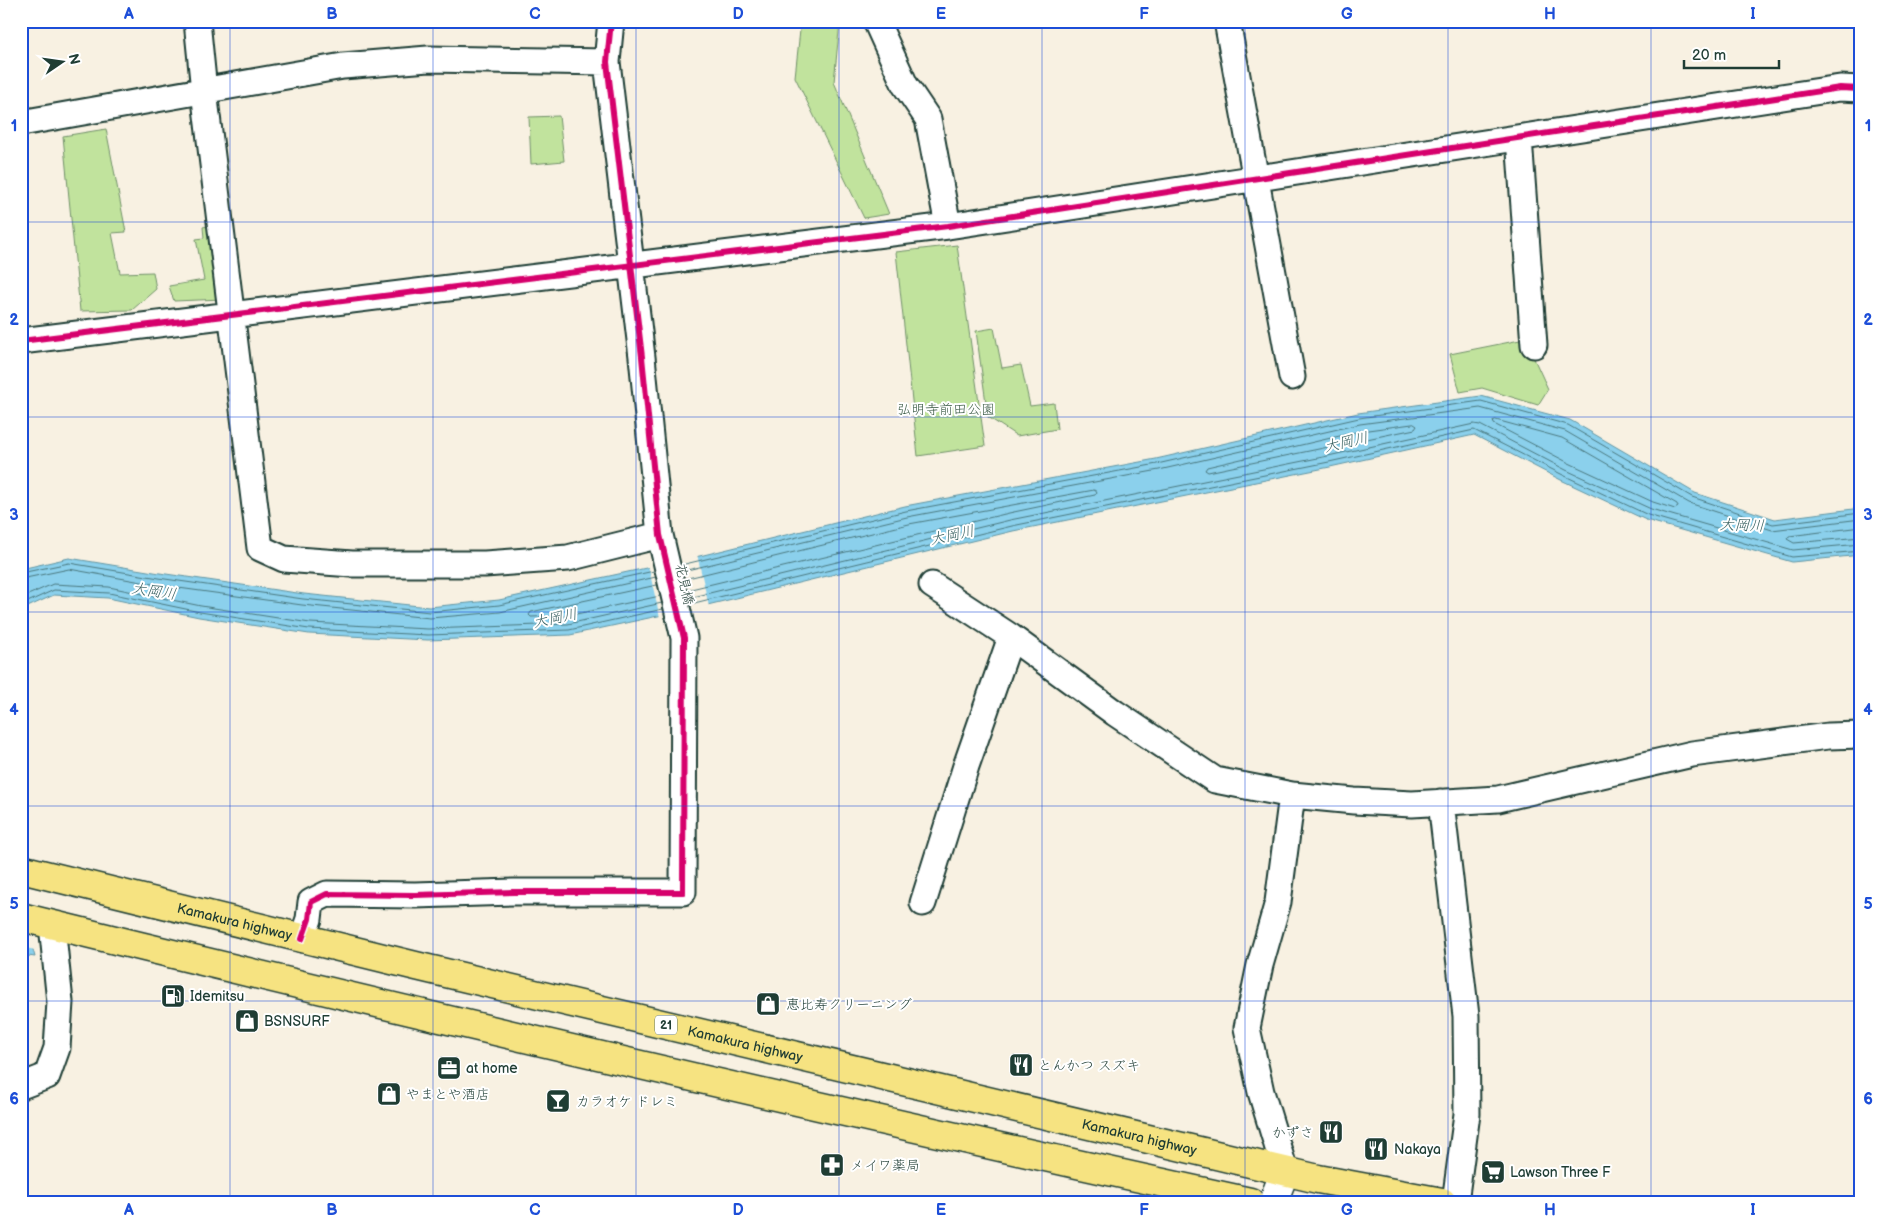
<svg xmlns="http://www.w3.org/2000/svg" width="1882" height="1223" font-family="'Balsamiq Sans','Klee One',sans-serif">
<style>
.green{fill:#c1e39d;stroke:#709068}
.water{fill:#8bd0ec;stroke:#6095a2}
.pier{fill:#f8f1e2}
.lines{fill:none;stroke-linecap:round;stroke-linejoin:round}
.shore{stroke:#4a787e;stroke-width:1}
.street-casing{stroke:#1f3d34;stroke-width:29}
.secondary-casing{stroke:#1f3d34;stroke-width:31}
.primary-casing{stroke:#1f3d34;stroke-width:31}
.street{stroke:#fff;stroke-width:25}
.secondary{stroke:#fff;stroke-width:28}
.primary{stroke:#f6e381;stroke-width:28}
.cycleway-casing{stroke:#fff;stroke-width:9}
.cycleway{stroke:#d6006c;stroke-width:6}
.grid{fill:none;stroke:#1d4ed8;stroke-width:1;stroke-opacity:0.55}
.labels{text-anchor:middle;stroke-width:4;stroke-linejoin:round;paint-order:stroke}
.shield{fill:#fff;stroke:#627771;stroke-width:1}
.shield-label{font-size:12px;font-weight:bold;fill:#1f3d34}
.park-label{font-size:14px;fill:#3f5e49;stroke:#fff}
.street-label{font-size:14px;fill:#1f3d34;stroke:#fff}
.poi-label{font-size:14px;fill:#1f3d34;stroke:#fff;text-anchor:start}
.water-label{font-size:15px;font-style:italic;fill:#3a6262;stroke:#fff}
.neatline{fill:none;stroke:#1d4ed8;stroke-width:2}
.grid-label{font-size:16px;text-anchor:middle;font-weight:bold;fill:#1d4ed8}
</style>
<rect width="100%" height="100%" fill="#f8f1e2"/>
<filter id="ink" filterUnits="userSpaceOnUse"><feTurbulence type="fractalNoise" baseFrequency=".02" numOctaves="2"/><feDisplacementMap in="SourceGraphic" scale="10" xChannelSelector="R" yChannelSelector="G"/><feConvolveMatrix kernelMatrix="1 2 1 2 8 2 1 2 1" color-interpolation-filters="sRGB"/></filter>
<g filter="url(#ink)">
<!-- green -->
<path class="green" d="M801 21H840L834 82 889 214 864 218 795 77Z
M559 116 564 161 531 164 529 117Z
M106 129 126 232 112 233 120 273 153 272 156 289 132 310 80 311 63 136Z
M212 225 223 299 174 301 169 286 204 280 196 239 204 238 203 227Z
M957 245 985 446 918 456 896 252Z
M994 328 1002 368 1021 365 1030 406 1054 403 1057 429 1017 436 988 417 976 331Z
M1525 339 1548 389 1538 405 1482 388 1460 392 1450 354Z"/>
<!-- water -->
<path class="water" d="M1481 396 1570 420 1695 493 1775 519 1861 508V555L1792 562 1646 520 1561 480 1474 435 1330 467 1013 531 695 608 570 635 428 640 309 634 199 617 108 598 54 595 21 610V569L69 558 166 574 304 594 429 607 499 600 683 560 905 506 1156 459 1358 413Z
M21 906 35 957 21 955Z"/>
<!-- pier -->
<path class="pier" d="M697 554 709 607 660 618 648 565Z
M21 904 24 906 35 950 21 947Z"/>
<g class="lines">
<!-- shore -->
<path class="shore" d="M1496 420 1562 438 1677 504 1678 507 1675 509 1653 502 1569 463 1494 424 1493 421Z
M1414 424 1417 426 1415 429 1208 472 1205 470 1207 467 1361 431Z
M1861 527 1789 536 1787 539 1794 543 1861 537
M681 565 906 511 1157 464 1359 418 1481 401 1568 425 1692 497 1773 524 1861 513
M683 571 907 517 1159 470 1360 424 1480 408 1565 431 1689 503 1772 530 1861 519
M21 573 69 563 165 579 303 599 430 612 499 605 654 571
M21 579 69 569 164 586 302 605 430 618 500 612 656 577
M684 579 909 524 1094 490 1097 492 1095 495 1009 513 687 590
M657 585 531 612 529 615 531 617 567 616 660 596
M21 598 53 584 109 587 201 606 310 623 428 629 568 624 662 603
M689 598 1010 520 1328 456 1474 424 1480 425 1566 470 1651 509 1793 550 1861 544
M690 604 1012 526 1329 462 1474 430 1563 475 1648 515 1792 557 1861 551
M21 605 54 590 109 593 200 612 309 629 428 635 569 630 663 609"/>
<defs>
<path id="street" d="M197 21 204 91 260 548 284 559 352 564H485L568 558 660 535
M876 21 905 85 928 119 948 226
M1227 21 1292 377
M21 123 343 66 428 59 607 62
M1519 138 1534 345
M21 341 948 226 1840 88 1861 89
M932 585 1011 637 1115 713 1215 780 1292 795 1354 801 1412 804 1498 799 1692 754 1828 736 1861 735
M1441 802 1466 1016 1467 1114 1455 1202
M923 903 966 766 1011 637
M302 939 309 919 311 902 327 894 415 895 514 892H683L684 638 660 535 642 357 607 62 611 21
M21 1086 47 1076 57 1048 60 1002 52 925
M1285 1171 1261 1092 1247 1028 1260 965 1278 902 1292 795"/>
<path id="secondary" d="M1273 1202 1285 1171"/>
<g id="primary">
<path id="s1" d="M21 869 416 966 1318 1179 1442 1202"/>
<path d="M21 917C429 1017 839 1113 1250 1202"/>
</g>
</defs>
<!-- street casing -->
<use href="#street" class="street-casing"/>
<!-- secondary casing -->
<use href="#secondary" class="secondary-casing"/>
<!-- primary casing -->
<use href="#primary" class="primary-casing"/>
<!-- street -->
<use href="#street" class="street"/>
<!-- secondary -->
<use href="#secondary" class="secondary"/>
<!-- primary -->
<use href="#primary" class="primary"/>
<defs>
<path id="cycleway" d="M21 341 948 226 1840 88 1861 89
M302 939 309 919 311 902 327 894 415 895 514 892H683L684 638 660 535 642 357 607 62 611 21"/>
</defs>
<!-- cycleway casing -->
<use href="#cycleway" class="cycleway-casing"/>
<!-- cycleway -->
<use href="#cycleway" class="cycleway"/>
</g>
</g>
<!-- grid -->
<path class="grid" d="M230 21V1202M433 21V1202M636 21V1202M839 21V1202M1042 21V1202M1245 21V1202M1448 21V1202M1651 21V1202M21 222H1861M21 417H1861M21 612H1861M21 806H1861M21 1001H1861"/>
<!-- icons -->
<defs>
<symbol id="fuel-square" viewBox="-11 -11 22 22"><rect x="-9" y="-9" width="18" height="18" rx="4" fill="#1f3d34" stroke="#fff"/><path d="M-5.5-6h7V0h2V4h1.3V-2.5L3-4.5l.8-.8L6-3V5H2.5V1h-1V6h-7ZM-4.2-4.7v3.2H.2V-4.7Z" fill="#fff"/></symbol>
<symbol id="shop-square" viewBox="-11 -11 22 22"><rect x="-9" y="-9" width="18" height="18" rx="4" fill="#1f3d34" stroke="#fff"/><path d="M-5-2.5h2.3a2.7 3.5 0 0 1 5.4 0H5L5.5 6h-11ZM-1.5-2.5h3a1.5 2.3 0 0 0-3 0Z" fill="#fff"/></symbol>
<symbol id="restaurant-square" viewBox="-11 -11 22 22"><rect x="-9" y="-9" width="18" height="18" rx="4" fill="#1f3d34" stroke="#fff"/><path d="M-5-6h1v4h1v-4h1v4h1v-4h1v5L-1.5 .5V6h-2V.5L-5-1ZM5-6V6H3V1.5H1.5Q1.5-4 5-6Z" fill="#fff"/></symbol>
<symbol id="office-square" viewBox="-11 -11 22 22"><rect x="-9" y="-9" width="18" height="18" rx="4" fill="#1f3d34" stroke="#fff"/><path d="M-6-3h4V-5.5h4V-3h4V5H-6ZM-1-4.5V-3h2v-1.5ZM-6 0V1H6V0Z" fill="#fff"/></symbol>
<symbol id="bar-square" viewBox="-11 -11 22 22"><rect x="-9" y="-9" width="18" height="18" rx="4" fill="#1f3d34" stroke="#fff"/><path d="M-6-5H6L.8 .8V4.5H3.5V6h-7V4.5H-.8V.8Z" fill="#fff"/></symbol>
<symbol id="pharmacy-square" viewBox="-11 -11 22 22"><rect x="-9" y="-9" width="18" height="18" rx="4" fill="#1f3d34" stroke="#fff"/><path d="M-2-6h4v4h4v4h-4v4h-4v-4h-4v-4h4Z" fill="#fff"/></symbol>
<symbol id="supermarket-square" viewBox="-11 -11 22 22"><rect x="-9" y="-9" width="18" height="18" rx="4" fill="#1f3d34" stroke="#fff"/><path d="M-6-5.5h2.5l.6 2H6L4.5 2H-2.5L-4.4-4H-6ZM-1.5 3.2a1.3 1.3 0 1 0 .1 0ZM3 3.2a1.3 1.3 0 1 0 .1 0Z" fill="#fff"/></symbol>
</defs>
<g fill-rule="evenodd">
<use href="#fuel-square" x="159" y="982" width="28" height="28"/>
<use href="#shop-square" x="754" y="990" width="28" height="28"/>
<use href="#shop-square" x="233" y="1007" width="28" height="28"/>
<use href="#restaurant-square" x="1007" y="1051" width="28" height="28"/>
<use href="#office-square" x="435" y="1054" width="28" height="28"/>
<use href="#shop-square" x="375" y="1080" width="28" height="28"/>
<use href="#bar-square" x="544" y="1087" width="28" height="28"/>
<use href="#restaurant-square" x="1317" y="1118" width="28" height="28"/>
<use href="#restaurant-square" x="1362" y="1135" width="28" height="28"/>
<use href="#pharmacy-square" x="818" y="1151" width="28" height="28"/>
<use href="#supermarket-square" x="1479" y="1158" width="28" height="28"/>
</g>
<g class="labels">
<!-- shield labels -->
<rect class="shield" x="655" y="1015.5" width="22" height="19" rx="4"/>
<g class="shield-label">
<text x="666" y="1029">21</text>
</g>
<!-- park labels -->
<g class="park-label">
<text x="946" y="414">弘明寺前田公園</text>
</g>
<!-- street labels -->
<g class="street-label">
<text transform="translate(685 584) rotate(77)" y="5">花見橋</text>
<text dy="5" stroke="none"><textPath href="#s1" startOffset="220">Kamakura highway</textPath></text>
<text dy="5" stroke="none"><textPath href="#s1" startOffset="745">Kamakura highway</textPath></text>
<text dy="5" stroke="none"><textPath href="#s1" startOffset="1150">Kamakura highway</textPath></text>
</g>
<!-- poi labels -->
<g class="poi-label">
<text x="190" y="1001">Idemitsu</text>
<text x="786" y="1009">恵比寿クリーニング</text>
<text x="264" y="1026">BSNSURF</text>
<text x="1038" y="1070">とんかつ スズキ</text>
<text x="466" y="1073">at home</text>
<text x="406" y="1099">やまとや酒店</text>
<text x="576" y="1106">カラオケ ドレミ</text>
<text x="1314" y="1137" text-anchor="end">かずさ</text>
<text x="1394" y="1154">Nakaya</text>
<text x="850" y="1170">メイワ薬局</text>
<text x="1510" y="1177">Lawson Three F</text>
</g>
<!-- water labels -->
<g class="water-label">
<text transform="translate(1346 442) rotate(-13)" y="5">大岡川</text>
<text transform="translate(1742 525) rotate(2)" y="5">大岡川</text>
<text transform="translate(952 535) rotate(-12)" y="5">大岡川</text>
<text transform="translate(154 591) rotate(8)" y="5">大岡川</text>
<text transform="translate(555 618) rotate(-12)" y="5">大岡川</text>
</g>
</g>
<!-- margin -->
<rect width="1882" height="1223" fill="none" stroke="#fff" stroke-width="55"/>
<!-- north arrow -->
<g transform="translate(62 62) rotate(77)" stroke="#ffffff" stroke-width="4" paint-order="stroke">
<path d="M0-4L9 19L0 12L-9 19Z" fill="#1f3d34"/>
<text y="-8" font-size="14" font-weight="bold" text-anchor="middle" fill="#1f3d34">N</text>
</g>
<!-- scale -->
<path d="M1684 60v8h95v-8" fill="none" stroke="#1f3d34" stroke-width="2.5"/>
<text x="1692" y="60" font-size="15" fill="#1f3d34" stroke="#ffffff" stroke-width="4" paint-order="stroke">20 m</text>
<rect x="28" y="28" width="1826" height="1168" class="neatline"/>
<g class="grid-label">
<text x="129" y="19">A</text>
<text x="332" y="19">B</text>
<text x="535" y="19">C</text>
<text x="738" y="19">D</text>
<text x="941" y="19">E</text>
<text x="1144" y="19">F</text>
<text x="1347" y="19">G</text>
<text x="1550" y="19">H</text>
<text x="1753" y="19">I</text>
<text x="14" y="131">1</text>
<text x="1868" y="131">1</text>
<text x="14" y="325">2</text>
<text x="1868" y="325">2</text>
<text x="14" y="520">3</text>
<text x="1868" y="520">3</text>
<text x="14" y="715">4</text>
<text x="1868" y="715">4</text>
<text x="14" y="909">5</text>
<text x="1868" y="909">5</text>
<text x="14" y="1104">6</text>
<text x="1868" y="1104">6</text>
<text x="129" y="1215">A</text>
<text x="332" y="1215">B</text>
<text x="535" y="1215">C</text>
<text x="738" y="1215">D</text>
<text x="941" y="1215">E</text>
<text x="1144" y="1215">F</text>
<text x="1347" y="1215">G</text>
<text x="1550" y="1215">H</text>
<text x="1753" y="1215">I</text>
</g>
</svg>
